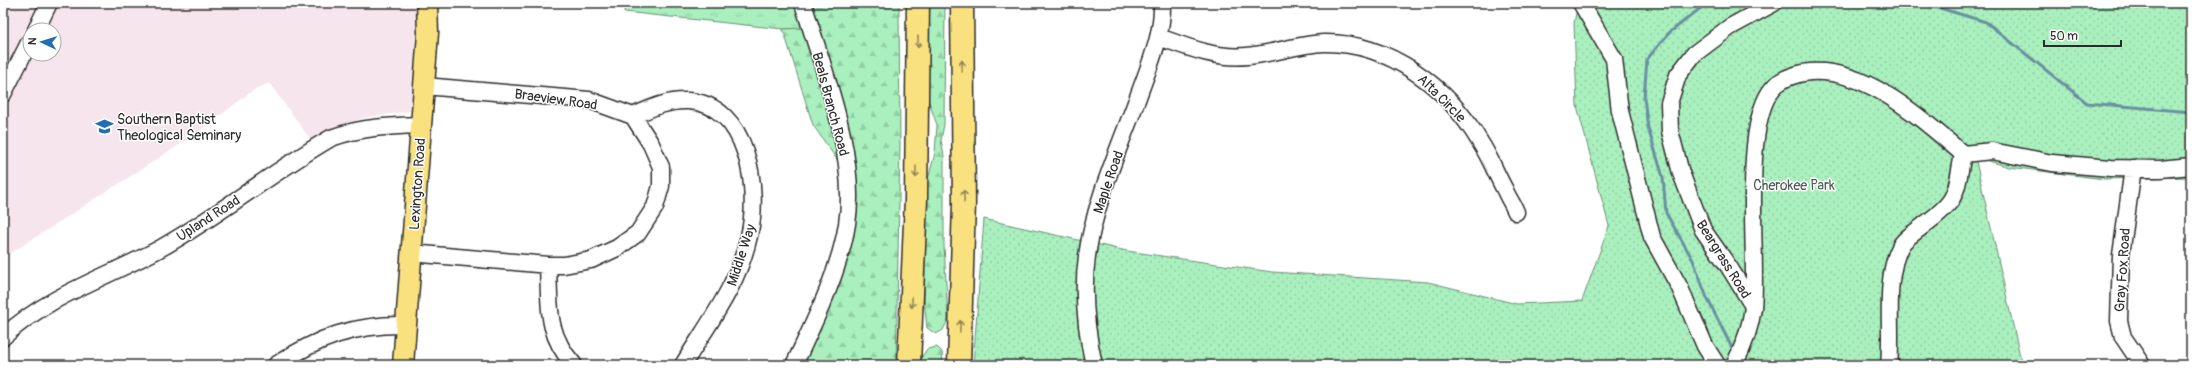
<svg xmlns="http://www.w3.org/2000/svg" width="2194" height="368" font-family="Pangolin,sans-serif">
<style>
.built{fill:#f6e5ec;fill-rule:evenodd}
.grass{fill:url(#grass-tufts);stroke:#6a8e74}
.forest{fill:url(#forest-firs);stroke:#6a8e74}
.park{fill:url(#park-dots);stroke:#6a8e74}
.lines{fill:none;stroke-linecap:round;stroke-linejoin:round}
.stream{stroke:#6890a2;stroke-width:3}
.minor-casing{stroke:#2b2b2b;stroke-width:19}
.major-casing{stroke:#2b2b2b;stroke-width:23}
.highway-casing{stroke:#2b2b2b;stroke-width:25}
.minor{stroke:#fff;stroke-width:16}
.major{stroke:#fae180;stroke-width:20}
.highway{stroke:#fae180;stroke-width:22}
.oneway{stroke:#928656}
.labels{text-anchor:middle;stroke-width:3;stroke-linejoin:round;paint-order:stroke}
.street-label{font-size:14px;fill:#2b2b2b;stroke:#fff}
.poi-label{font-size:14px;fill:#2b2b2b;stroke:#fff;text-anchor:start}
.park-label{font-size:14px;fill:#4a5c50;stroke:#fff}
</style>
<defs>
<pattern id="grass-tufts" width="24" height="20" patternUnits="userSpaceOnUse"><rect width="24" height="20" fill="#a9f0be"/><path d="M3 7l-1-3M5 7V3M7 7l1-3M15 17l-1-3M17 17v-4M19 17l1-3" fill="none" stroke="#92cea3"/></pattern>
<pattern id="forest-firs" width="22" height="20" patternUnits="userSpaceOnUse"><rect width="22" height="20" fill="#a9f0be"/><path d="M5 1l3.5 6h-7zM16 11l3.5 6h-7z" fill="#92cea3"/></pattern>
<pattern id="park-dots" width="8" height="8" patternUnits="userSpaceOnUse"><rect width="8" height="8" fill="#a9f0be"/><path d="M2 2h.1M6 6h.1" fill="none" stroke="#92cea3" stroke-width="1.8" stroke-linecap="round"/></pattern>
</defs>
<rect width="100%" height="100%" fill="#fff"/>
<filter id="ink" filterUnits="userSpaceOnUse"><feTurbulence type="fractalNoise" baseFrequency=".025" numOctaves="2"/><feDisplacementMap in="SourceGraphic" scale="8" xChannelSelector="R" yChannelSelector="G"/><feConvolveMatrix kernelMatrix="1 2 1 2 8 2 1 2 1" color-interpolation-filters="sRGB"/></filter>
<g filter="url(#ink)">
<!-- built -->
<path class="built" d="M3 3H414L417 19 410 111 362 118 311 140 269 83 255 89 193 136 3 258ZM30 30H54V54H30Z"/>
<!-- grass -->
<path class="grass" d="M625 3H796L803 28 783 29 624 12Z"/>
<!-- forest -->
<path class="forest" d="M808 3H899L900 144 896 365H800L850 218Z
M924 3H945L944 125 941 140 944 156V245L948 320 943 330 936 334 927 328 924 299 927 183 935 153 937 125 925 91Z
M803 28 838 147 840 164 813 125 783 29Z
M937 347 942 352 943 365H920L921 358 927 349Z"/>
<!-- park -->
<path class="park" d="M1578 3H2191V177L2104 179 2009 167 1975 157 2022 365H973L984 219 1127 251 1272 272 1428 282 1517 304 1582 301 1609 226 1577 106 1574 23Z"/>
<g class="lines">
<!-- stream -->
<path class="stream" d="M1707 3 1669 33 1647 59 1644 98 1648 128 1663 177 1666 213 1693 260 1707 298 1734 352
M1923 3 1986 22 2087 103 2191 112"/>
<defs>
<path id="minor" d="M1581 3 1614 59 1620 111 1652 237 1680 288 1705 346 1717 365
M36 30 49 3
M1159 37C1187 47 1216 59 1247 56 1273 54 1298 44 1324 43 1389 42 1448 87 1480 142 1490 157 1496 174 1505 190 1508 198 1513 204 1516 212
M3 94 30 41
M633 116C651 108 668 100 688 101 749 104 760 191 749 236 738 286 709 322 683 365
M1963 154 1992 151 2052 163 2111 168 2160 169 2191 166
M2133 168 2121 255 2119 321 2123 337 2142 365
M411 253 548 265H564L591 260 617 248 638 233 655 207 661 186V167L651 144 633 116 589 100 424 86
M548 265C550 305 545 333 574 365
M1753 306 1729 267 1703 230 1681 173 1670 131 1669 103 1678 75 1694 54 1730 27 1774 3
M3 337C50 294 106 278 161 248 220 215 272 172 331 138 361 127 390 126 421 125
M276 365C319 337 355 324 406 325
M794 365C815 320 839 273 847 224 858 155 823 69 803 3
M1094 365C1086 330 1082 292 1087 256 1094 204 1120 146 1138 97 1149 66 1163 36 1162 3
M1734 365C1744 346 1750 330 1753 308 1758 254 1742 134 1770 92 1778 80 1790 76 1803 73 1862 63 1923 120 1963 154 1955 195 1959 199 1924 225 1917 231 1906 237 1901 245 1883 279 1893 327 1889 365"/>
<path id="major" d="M403 365 428 33 427 3"/>
<path id="highway" d="M909 365 916 199 918 3
M959 365 964 203 962 3"/>
</defs>
<!-- minor casing -->
<use href="#minor" class="minor-casing"/>
<!-- major casing -->
<use href="#major" class="major-casing"/>
<!-- highway casing -->
<use href="#highway" class="highway-casing"/>
<!-- minor -->
<use href="#minor" class="minor"/>
<!-- major -->
<use href="#major" class="major"/>
<!-- highway -->
<use href="#highway" class="highway"/>
</g>
<!-- one-way arrows -->
<defs><path id="oneway-shaft" d="M-6 0H5M1.5-3L5.5 0L1.5 3" fill="none" stroke-width="1.6" stroke-linecap="round" stroke-linejoin="round"/></defs>
<g class="oneway">
<use href="#oneway-shaft" transform="translate(918 42) rotate(90)"/>
<use href="#oneway-shaft" transform="translate(962 66) rotate(-91)"/>
<use href="#oneway-shaft" transform="translate(916 172) rotate(91)"/>
<use href="#oneway-shaft" transform="translate(964 196) rotate(-91)"/>
<use href="#oneway-shaft" transform="translate(912 302) rotate(92)"/>
<use href="#oneway-shaft" transform="translate(960 326) rotate(-88)"/>
</g>
</g>
<!-- icons -->
<defs>
<symbol id="university-bare" viewBox="-9 -9 18 18"><path d="M0-5L7-2L0 1L-7-2ZM-4 1L0 2.5L4 1V4Q0 6-4 4Z" fill="#1f6fb2" stroke="#fff" stroke-width="2.5" paint-order="stroke"/></symbol>
</defs>
<g fill-rule="evenodd">
<use href="#university-bare" x="92" y="114" width="25" height="25"/>
</g>
<g class="labels">
<!-- street labels -->
<g class="street-label">
<text transform="translate(1442 98) rotate(45)" y="5">Alta Circle</text>
<text transform="translate(556 99) rotate(8)" y="5">Braeview Road</text>
<text transform="translate(831 104) rotate(75)" y="5">Beals Branch Road</text>
<text transform="translate(1108 182) rotate(-71)" y="5">Maple Road</text>
<text transform="translate(417 184) rotate(-86)" y="5">Lexington Road</text>
<text transform="translate(208 218) rotate(-33)" y="5">Upland Road</text>
<text transform="translate(741 255) rotate(-72)" y="5">Middle Way</text>
<text transform="translate(1724 259) rotate(58)" y="5">Beargrass Road</text>
<text transform="translate(2122 270) rotate(-86)" y="5">Gray Fox Road</text>
</g>
<!-- poi labels -->
<g class="poi-label">
<text x="117" y="124">Southern Baptist<tspan x="117" dy="16">Theological Seminary</tspan></text>
</g>
<!-- park labels -->
<g class="park-label">
<text x="1794" y="190">Cherokee Park</text>
</g>
</g>
<!-- margin -->
<rect width="2194" height="368" fill="none" stroke="#fff" stroke-width="16"/>
<rect x="8" y="8" width="2178" height="352" fill="none" stroke="#2b2b2b" stroke-width="1.5" filter="url(#ink)"/>
<!-- north arrow -->
<g transform="translate(42 42) rotate(274)"><circle r="19" fill="#ffffff" stroke="#aaaaaa"/>
<path d="M0-3L7 15L0 10L-7 15Z" fill="#1f6fb2"/>
<text y="-6" font-size="11" font-weight="bold" text-anchor="middle" fill="#2b2b2b">N</text>
</g>
<!-- scale -->
<path d="M2044 40v6h77v-6" fill="none" stroke="#2b2b2b" stroke-width="2"/>
<text x="2050" y="40" font-size="12" fill="#2b2b2b" stroke="#ffffff" stroke-width="3" paint-order="stroke">50 m</text>
</svg>
